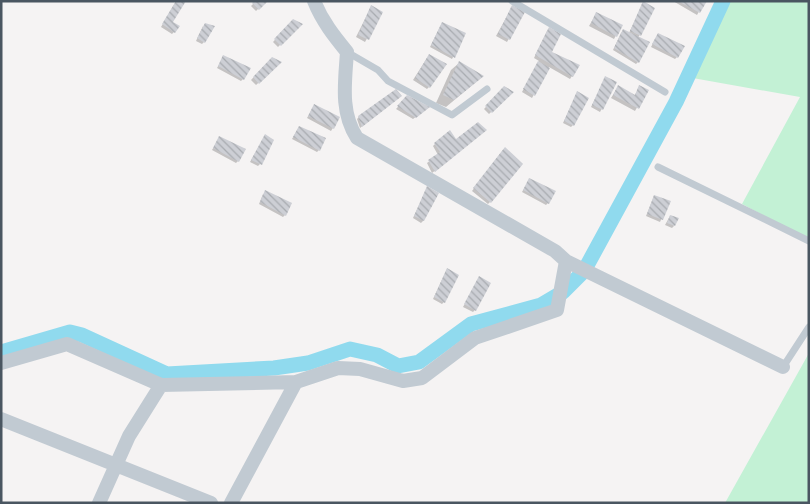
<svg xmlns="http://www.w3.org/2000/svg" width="810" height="504" font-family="Figtree,sans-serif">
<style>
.grass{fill:#c3f1d5}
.shadow{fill:#0003}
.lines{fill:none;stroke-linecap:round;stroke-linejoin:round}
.canal{stroke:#90daee;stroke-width:15}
.building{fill:url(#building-back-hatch)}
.service{stroke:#c1cad2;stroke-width:7}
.minor{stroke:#c1cad2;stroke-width:14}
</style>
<defs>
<pattern id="building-back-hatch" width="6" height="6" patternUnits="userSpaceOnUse" patternTransform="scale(1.25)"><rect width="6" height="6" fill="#cdcfd5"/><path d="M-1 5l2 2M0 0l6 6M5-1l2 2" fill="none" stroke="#a8abb0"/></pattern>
</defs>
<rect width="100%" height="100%" fill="#f5f3f3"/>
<!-- grass -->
<path class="grass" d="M723 1H809V240L742 204 800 97 687 77Z
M809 353V503H725Z"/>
<!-- shadow -->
<path class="shadow" d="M176 1 172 22 174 32 172 34 161 27Z
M256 1H266L256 11 251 6Z
M673 1H705L697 15Z
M643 3 653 9 638 38V62L636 64 613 50 621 33 623 31 629 33Z
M371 7 381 13 365 42 356 37Z
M511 9 523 13 507 42 496 36Z
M596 14 621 26 614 39 589 26Z
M293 20 301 24 278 47 273 42Z
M442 23 465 34 452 59 430 47Z
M203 26 204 42 202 44 196 41Z
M547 31 551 52 572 76 570 79 549 67 532 98 522 92 539 61 534 58Z
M658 34 677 57 675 59 651 47Z
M224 56 243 79 241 81 217 68Z
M272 58 280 63 256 85 251 80Z
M427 58 429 87 427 89 413 80Z
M459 63 482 77 446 107 436 103 451 70Z
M606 77 616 83 600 112 591 107Z
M618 87 634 96 640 87 647 90 635 111 611 98Z
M504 88 512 92 489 114 484 109Z
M577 93 573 125 571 127 563 123Z
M408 96 426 109 413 119 396 109Z
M398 98 360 128 357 119 359 117Z
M314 106 339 118 331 131 307 118Z
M299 127 319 150 317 152 292 139Z
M483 132 432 173 427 163 438 155 433 146 435 144 455 141Z
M265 136 260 164 258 166 250 162Z
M219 138 238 161 236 163 212 150Z
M503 150 490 202 488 204 472 191Z
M529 180 548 203 546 205 522 192Z
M427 188 423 221 421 223 413 218Z
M263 194 285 215 283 217 259 204Z
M654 196 669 202 660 222 646 216Z
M670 216 674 226 672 228 665 225Z
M447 269 444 302 442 304 433 299Z
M479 278 475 310 473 312 463 307Z"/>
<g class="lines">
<!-- canal -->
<path class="canal" d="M1 352 70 332 82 335 167 374 274 368 308 363 350 349 377 355 398 366 419 362 471 324 541 305 563 292 584 271 676 102 723 1"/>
</g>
<!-- building -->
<path class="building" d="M176 1H186L173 22 180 26 175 33 162 24Z
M254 1H268L259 10 252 3Z
M643 1 655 8 641 36 630 31Z
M678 1H707L700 13Z
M371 5 383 12 369 40 358 35Z
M512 5 525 12 510 40 498 34Z
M596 12 623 25 617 37 591 23Z
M293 19 303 24 281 46 274 39Z
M442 22 466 33 455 58 431 45Z
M205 23 215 26 205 43 197 38Z
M549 27 561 34 552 52 580 65 573 77 535 55Z
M623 29 650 42 639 63 614 48Z
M658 33 685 46 678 58 652 44Z
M429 54 447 64 430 88 415 78Z
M223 55 251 68 244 80 218 66Z
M272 57 282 62 259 84 253 77Z
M459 61 484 76 454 100 443 95Z
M538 61 550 68 535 96 523 89Z
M605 76 617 82 603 110 592 105Z
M618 85 635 95 639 85 649 90 639 109 613 95Z
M504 86 514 92 492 113 485 106Z
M396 89 402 96 362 127 358 116Z
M577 91 589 98 574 126 564 121Z
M407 95 430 107 416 118 397 106Z
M314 104 340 117 334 129 308 116Z
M478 122 487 130 435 172 428 160 440 152 434 143 450 130 456 139Z
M299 126 326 138 320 151 293 137Z
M265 134 274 140 262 165 251 160Z
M219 136 246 149 239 162 213 148Z
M505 147 523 164 491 203 473 188Z
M529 178 556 191 549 204 523 190Z
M427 186 439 193 424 221 414 216Z
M265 190 292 203 286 216 260 202Z
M654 195 671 201 663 220 647 214Z
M670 215 679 218 675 226 667 223Z
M447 268 459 275 445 303 434 297Z
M479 276 491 283 476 311 464 304Z"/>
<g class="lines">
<!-- service -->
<path class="service" d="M512 1 665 92
M347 52 378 70 388 81 452 115 487 89
M658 167 809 241
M783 367 809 327"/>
<!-- minor -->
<path class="minor" d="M566 261 783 367
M1 363 67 344 161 385 296 382 338 368 360 369 403 381 422 378 475 338 557 310 566 261 555 251 357 138C340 112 345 82 347 52 334 36 322 21 314 1
M1 419 211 503
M99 503 129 436 161 385
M231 503 296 382"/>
</g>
<!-- border -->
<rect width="810" height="504" fill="none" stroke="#4a5661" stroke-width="5"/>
</svg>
